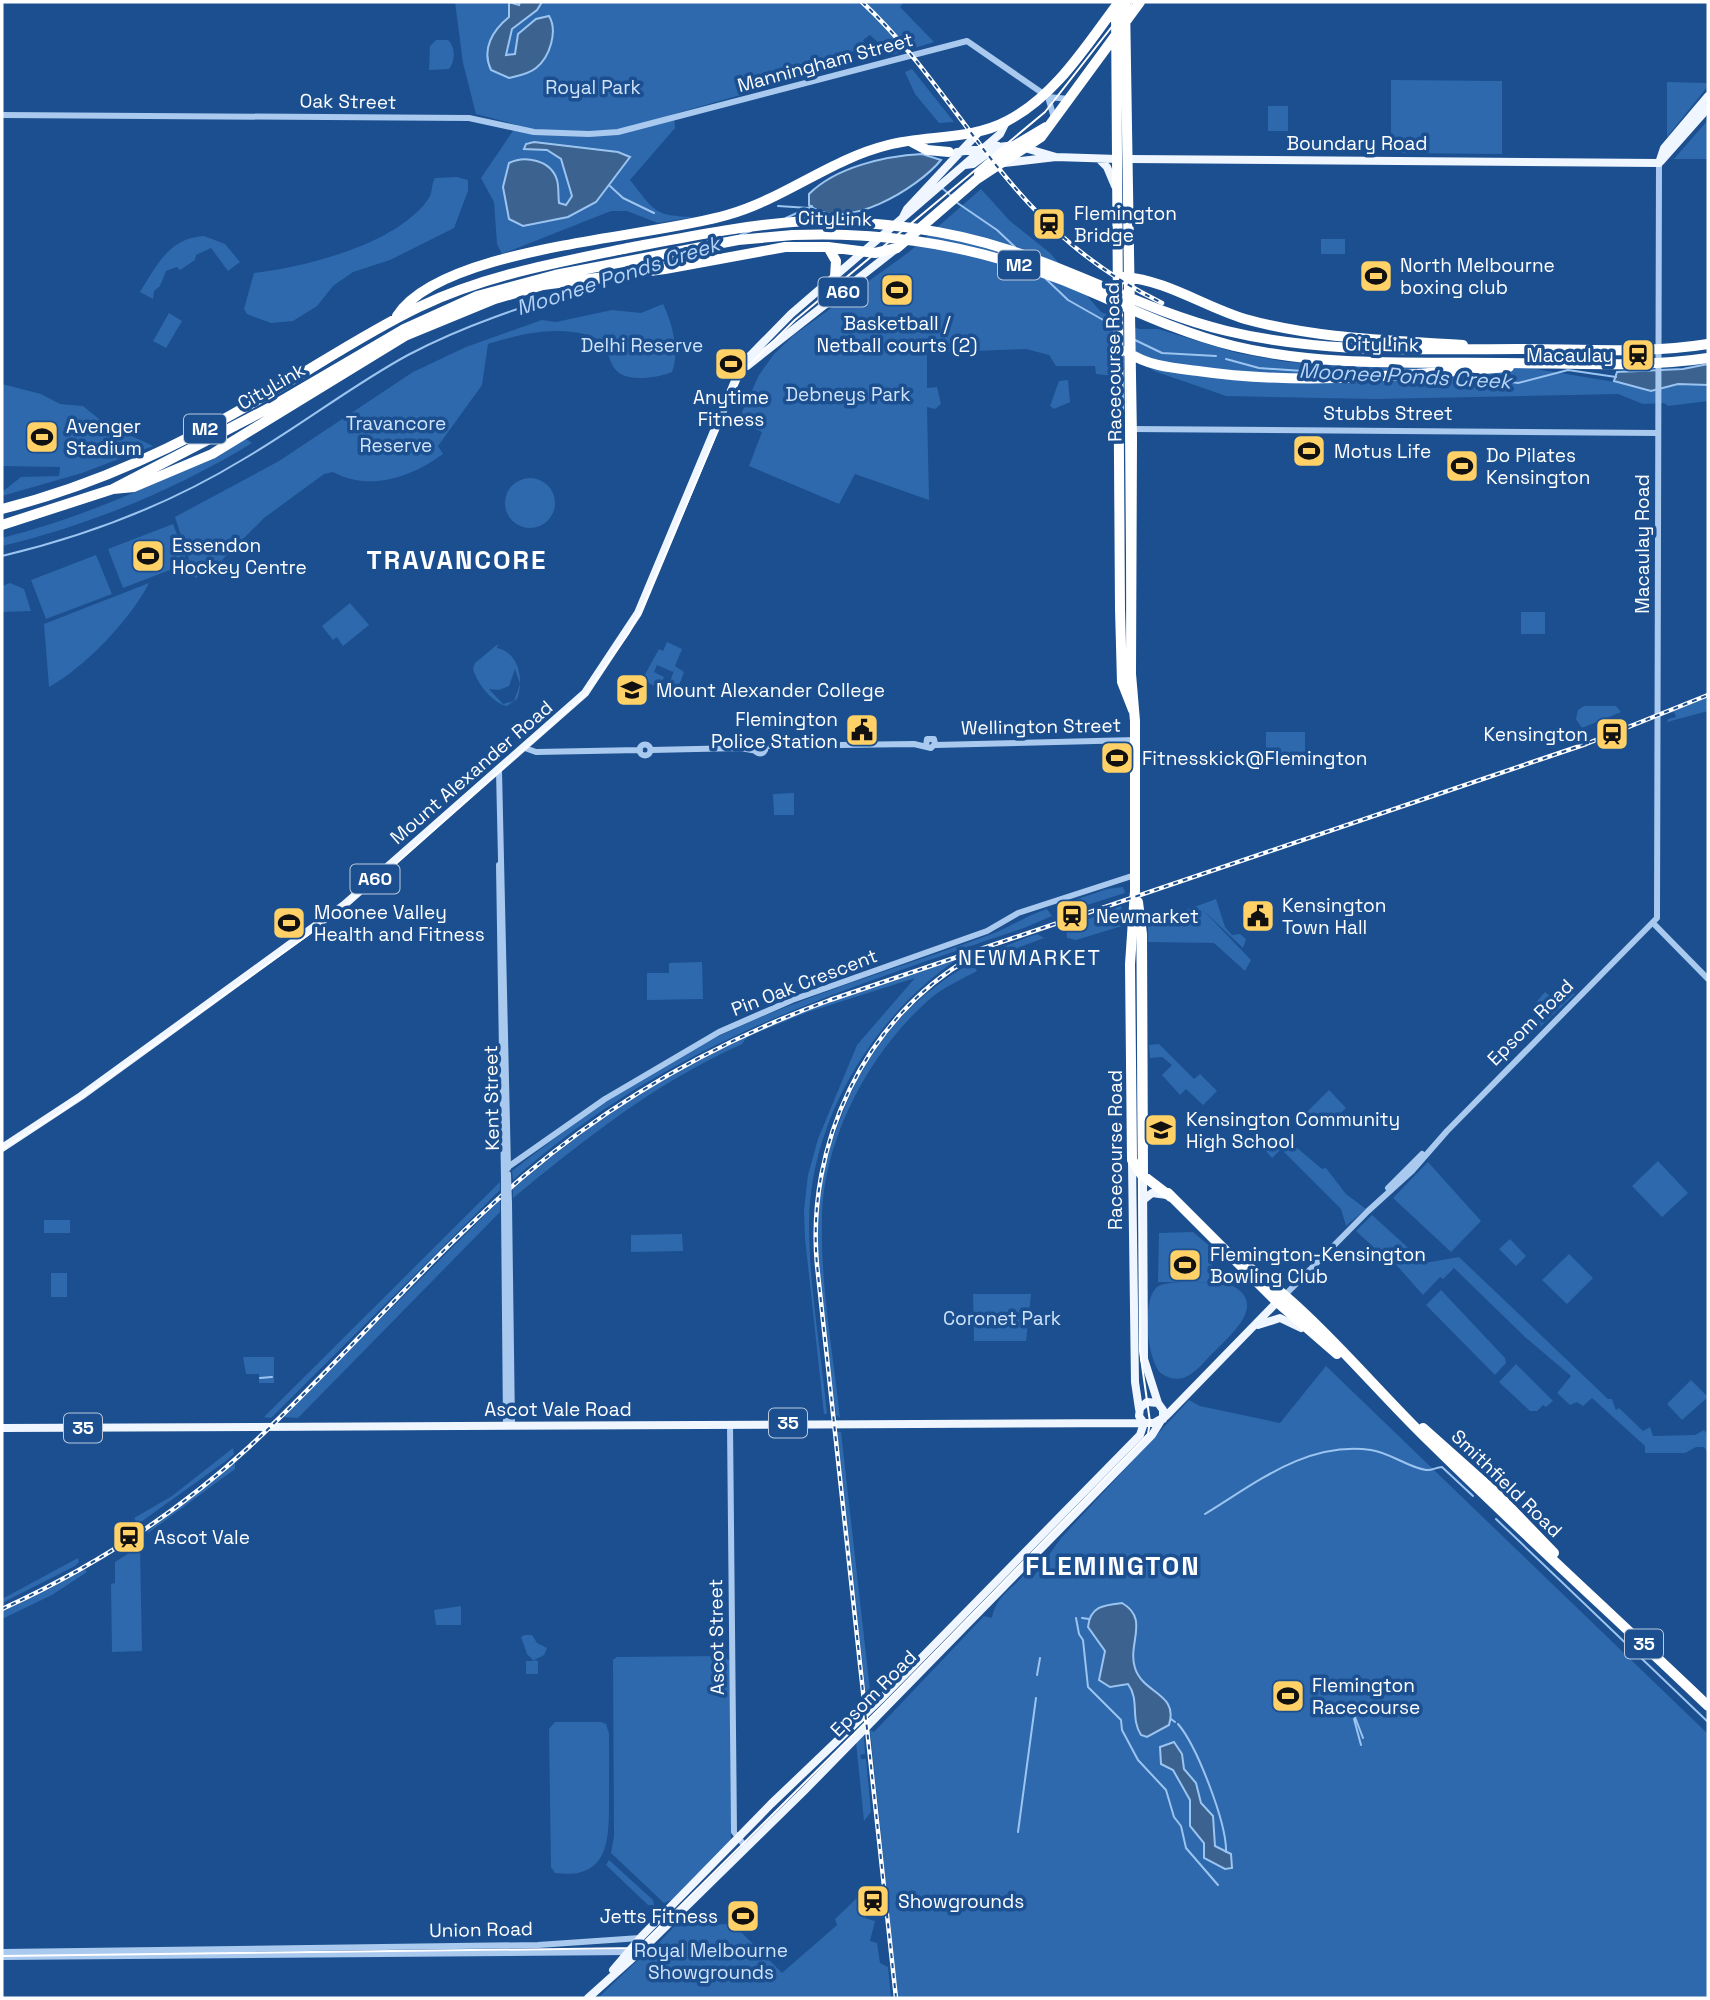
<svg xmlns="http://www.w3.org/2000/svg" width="1710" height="2000" font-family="'Space Grotesk',sans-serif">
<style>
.green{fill:#2e69ad;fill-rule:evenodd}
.water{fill:#3c6290;stroke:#9cc4f0;stroke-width:2}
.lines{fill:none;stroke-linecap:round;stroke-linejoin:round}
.stream{stroke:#9cc4f0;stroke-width:2}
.minor{stroke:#a9c9ee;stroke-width:6}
.major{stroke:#f0f6ff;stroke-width:8}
.highway{stroke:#fff;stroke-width:10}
.tram{stroke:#fff;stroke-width:2}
.rail-casing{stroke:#fff;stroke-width:4.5}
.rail{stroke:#1b4f8f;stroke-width:2;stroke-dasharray:5;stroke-linecap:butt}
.minor-bridge{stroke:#a9c9ee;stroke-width:6}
.highway-bridge{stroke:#fff;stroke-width:10}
.labels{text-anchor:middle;stroke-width:7;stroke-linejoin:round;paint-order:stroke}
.shield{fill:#1b4f8f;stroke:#bbcadd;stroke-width:2}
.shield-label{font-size:18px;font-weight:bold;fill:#fff}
.street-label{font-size:19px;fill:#fff;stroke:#1b4f8f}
.park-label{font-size:19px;fill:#cfe3fa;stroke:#1b4f8f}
.poi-label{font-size:19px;fill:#fff;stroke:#1b4f8f;text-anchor:start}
.water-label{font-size:21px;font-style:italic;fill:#b5d3f5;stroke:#1b4f8f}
.neighbourhood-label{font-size:21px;letter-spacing:2px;fill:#fff;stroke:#1b4f8f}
.district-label{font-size:26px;font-weight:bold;letter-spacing:2px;fill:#fff;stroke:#1b4f8f}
</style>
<rect width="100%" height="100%" fill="#1b4f8f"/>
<!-- green -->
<path class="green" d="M455 2H904L900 7 934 42 892 55 870 35 863 40 866 46 804 72 803 77 674 114 675 128 630 180C655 211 653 216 694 217L658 223 627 211H611L502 254 497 244 494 202 481 178 517 125 476 114 463 63Z
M436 40H448C456 47 455 62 449 69L429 70 430 46Z
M912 69 954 122 939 123 915 94 905 72Z
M1391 80 1502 81V154L1391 153Z
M1667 82 1707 83 1708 86 1667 137Z
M1268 106H1288V131H1268Z
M1708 120V159H1674Z
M457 177 468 180V191L454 228 390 260 353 272 333 286 317 306 293 321 271 323 247 314 244 309 254 273C306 267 398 244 429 198 433 191 431 184 435 178Z
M981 189 1010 221 1050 253 1101 312 1139 329H1158L1237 353 1287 362 1393 368H1530L1621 383 1708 385V401L1668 406 1664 403 1643 404 1618 394 1376 399 1226 396 1154 371 1113 344 1114 376 1096 374 1095 366H1056L1049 355 1026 349 927 353V388L937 387 941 404 935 409 927 407 929 500 855 474 839 504 749 466 762 432 738 421 759 375 774 354 794 335 909 252Z
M204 236 225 244 240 262 228 271 211 248 196 255 195 260 180 270 177 267 166 271 160 286 154 291 153 299 140 292C157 265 169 238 204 236Z
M1321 239H1345V254H1321Z
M663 304C672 322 680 352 672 372 658 378 625 383 615 369 607 358 608 343 595 338 562 324 520 334 488 344L482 385 438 446 443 454C412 477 369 492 333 472L324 474 264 518 209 573 195 578 175 517 279 461 413 372 466 347 542 320 556 322 612 310 641 313Z
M169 313 182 321 166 348 153 341Z
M1068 380 1070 402 1054 409 1050 406 1059 381Z
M2 384 41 394 60 404 83 406 104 423 153 446 82 473 2 496V492L21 477 59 476 60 467 2 466Z
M246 439 252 443C175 490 90 525 2 546V538C89 516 166 480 246 439Z
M505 503a25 25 0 1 1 50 0a25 25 0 1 1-50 0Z
M173 524 188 563 123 588 108 549Z
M96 555 112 594 46 619 31 580Z
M10 583 24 589 31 611 2 612V586Z
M149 583C131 619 84 668 49 687L44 624Z
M350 603 369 625 343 646 337 637 333 640 322 626Z
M1521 612H1545V634H1521Z
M667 642 682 649 675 666 684 672 677 691 666 692 675 668 673 672 657 665 654 672 664 677 659 688 642 680 659 649 663 651Z
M498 644 497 648C520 653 524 681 517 699L507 706C493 704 477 683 473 669L475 663ZM515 669 520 684 514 701 503 704 489 689 499 690 509 686Z
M1708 697V711L1667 722 1668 719 1676 717 1674 712 1666 714Z
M1584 706H1616L1621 712 1582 728 1576 719 1578 710Z
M1266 732H1305V757H1266Z
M794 793V815H774L773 794Z
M1123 887 1125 893 1071 910 1069 905 1064 907 1063 904 1107 889Z
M1216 899 1225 927 1232 935 1240 934 1246 939 1243 948 1202 909 1251 960 1245 971 1214 943 1148 942V924Z
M1121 906 1122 913 1112 916 1122 926 1076 940 1067 938 1066 928Z
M1047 909 1052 916 1024 928C832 993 668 1043 513 1180L512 1171C578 1120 646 1071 721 1035 808 994 899 968 989 935 1009 928 1025 916 1047 909Z
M1037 934 1044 938 1015 949 986 966 983 962 975 967 977 971C962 979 944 987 931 998 871 1050 824 1136 822 1216 820 1283 833 1352 840 1418L836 1415C828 1348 813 1276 817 1208 819 1179 828 1152 838 1125 873 1025 940 967 1037 934Z
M956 960C873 1017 810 1120 809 1223 809 1286 821 1351 827 1414H824L805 1238 804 1210 808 1175 818 1139 857 1045 915 978 808 1012 747 1037 742 1044C655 1083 585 1139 513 1198V1189C592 1121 678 1064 774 1023 833 998 895 979 956 960Z
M702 962 703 999 647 1000V973H669V963Z
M1568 991 1575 994 1539 1028 1536 1021 1543 1017H1538L1530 1009 1545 992 1554 1000 1544 1011 1549 1015 1561 1004V993L1566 996Z
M1159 1044 1194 1079 1200 1074 1217 1091 1203 1105 1186 1089 1180 1095 1162 1075 1172 1065 1162 1057 1150 1058 1149 1045Z
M1329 1090 1346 1108 1323 1130 1306 1113Z
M1283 1136 1322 1169 1326 1168 1346 1194 1366 1209 1346 1226 1341 1209 1281 1149 1272 1158 1265 1150Z
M1658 1161 1688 1193 1662 1217 1632 1186Z
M1428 1162 1481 1221 1451 1252 1393 1198Z
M500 1182V1190L271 1418 264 1417Z
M500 1200V1212L298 1418 282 1417Z
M1372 1215 1425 1263 1459 1257 1608 1399H1612L1616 1410 1619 1408 1643 1431 1650 1427 1653 1436 1695 1435 1704 1430 1708 1435V1453L1704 1447H1696L1685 1453H1645V1446L1592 1398 1583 1406 1577 1402 1570 1405 1557 1393 1571 1376 1525 1337 1454 1268 1443 1279 1440 1277 1423 1295 1384 1251 1381 1254 1356 1231Z
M44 1220H70V1233H44Z
M1193 1232 1212 1248V1282H1158L1159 1233Z
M682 1234 683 1251 631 1252V1235Z
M1510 1239 1526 1256 1516 1266 1499 1249Z
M1569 1254 1593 1278 1567 1304 1542 1280Z
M51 1273H67V1297H51Z
M1227 1283C1269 1301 1235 1331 1216 1350 1206 1359 1196 1374 1183 1378 1175 1380 1169 1378 1162 1374 1147 1363 1141 1300 1157 1287 1167 1279 1213 1283 1227 1283Z
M1441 1290 1505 1358 1506 1363 1495 1375 1426 1305Z
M973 1294H1031L1026 1341H974Z
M243 1357H274V1383H259V1374H246Z
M1516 1364 1553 1401 1546 1407 1543 1405 1537 1411H1530L1499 1382Z
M1326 1366 1708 1734V1998H898L870 1730 874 1732 984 1616 992 1618C996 1596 1012 1589 1025 1574L1034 1576 1061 1538 1189 1400 1200 1406 1280 1423Z
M1691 1380 1708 1397 1682 1420 1667 1404Z
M837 1432H841L871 1699 867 1705Z
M233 1448 234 1454 226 1461 138 1524 134 1518 172 1496Z
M235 1462V1469L148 1533 147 1532Z
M140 1546 142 1651 112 1652 111 1584 115 1583V1562Z
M78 1558 79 1562 75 1566 2 1603V1599Z
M85 1569 87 1572 52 1595 2 1619V1611Z
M461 1606V1625H436L434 1610Z
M525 1635H532L537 1643 547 1648 544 1655 534 1660 538 1661V1674H526V1661H534L527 1654 521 1637Z
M723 1656 730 1661 731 1841 674 1899 664 1903 611 1853 614 1836 613 1660 617 1657Z
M555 1722H601L606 1724 609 1734C609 1756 609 1778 609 1801 609 1841 609 1880 555 1873L551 1867 549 1729Z
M864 1735 865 1754 860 1755 861 1759H866L871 1812 864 1821 856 1742Z
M609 1860 653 1900 654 1905H648L606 1865Z
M858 1897 869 1900 865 1918 875 1921 870 1941 877 1943 880 1963 888 1967 891 1998H598L640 1958 655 1960 661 1947 656 1946 682 1918 688 1925 733 1924 782 1973 837 1925 835 1919Z"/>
<!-- water -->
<path class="water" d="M509 2 519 5 520 2H542L537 10 512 29 506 55 515 54 518 34 536 19 549 16C558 31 550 57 536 68 529 74 518 76 509 78L491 70C481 49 493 30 509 17Z
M534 142 618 152 630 157 596 202 568 217 523 226 509 219 503 187 509 163C525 155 551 160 557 180 559 187 558 196 559 203L566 205 572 196 561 159 547 150 524 149 526 144Z
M922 154 941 160C918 188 844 234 809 205V194C836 167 885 156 922 154Z
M1708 364V385L1678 384 1651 391 1614 381 1617 372 1683 369Z
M1122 1603C1150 1619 1127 1644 1135 1668 1143 1694 1179 1693 1169 1725L1147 1737 1141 1735C1130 1718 1140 1700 1128 1684L1110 1687 1099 1680 1105 1651 1088 1627C1090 1606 1104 1605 1122 1603Z
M1174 1742 1182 1754 1184 1769 1196 1783 1201 1803 1213 1816 1215 1846 1231 1854 1232 1868 1225 1869 1204 1858V1843L1190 1826V1800L1173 1770 1161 1764 1160 1747Z"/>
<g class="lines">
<!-- stream -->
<path class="stream" d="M610 186 623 198 654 213
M941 187 950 195
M956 202 997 230 1015 247
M778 206 809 208
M786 218 812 206
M740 235 751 231
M654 266 688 254
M1046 279 1068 300 1112 325
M1135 340 1162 353 1216 356
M1226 359 1259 368 1332 373
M1463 375 1518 383 1568 370 1616 377
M2 556C86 536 168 505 242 460 299 427 351 386 408 355 470 322 535 303 602 282
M260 1378 272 1377
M1205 1514C1256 1483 1307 1441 1371 1450 1391 1453 1407 1467 1426 1470 1432 1471 1436 1467 1442 1467L1473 1496
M1496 1519 1708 1722
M1076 1618 1079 1634 1083 1640 1088 1687 1121 1720 1122 1730 1138 1760 1166 1790 1174 1817 1181 1826 1186 1848 1218 1885
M1082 1618 1089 1619
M1037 1675 1040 1658
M1355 1717 1363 1738
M1171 1719 1175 1722
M1354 1719 1361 1745
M1178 1724C1197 1746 1227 1824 1226 1852
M1018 1832 1036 1698"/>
<!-- minor -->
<path class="minor" d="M1048 97 1054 118
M2 115 469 118 534 132 589 134 618 132 967 41 1048 97 1069 99
M1131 429 1658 433
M754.5 748a5.5 5.5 0 1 1 11 0a5.5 5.5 0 1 1-11 0Z
M639.5 750a5.5 5.5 0 1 1 11 0a5.5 5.5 0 1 1-11 0Z
M935 745 1135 740
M765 746 914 744 931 748 935 744 934 739H927L926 746
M525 748 536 752 640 750
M651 750 741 748 757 751
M499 771 508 1168
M499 865 504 1178
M1653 923 1708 979
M508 1167 605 1099 719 1032 792 1000 987 931 1018 913 1135 875
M1388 1188 1422 1154
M509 1203 512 1425
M504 1208 506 1425
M1368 1211 1412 1171 1447 1131 1657 918 1659 163
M1284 1296 1369 1210
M730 1424 734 1832 745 1846
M2 1952 538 1945 640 1938
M2 1957 628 1952"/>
<!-- major -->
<path class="major" d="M957 152 1015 145 1056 157
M1099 159 1107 167 1115 186
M1129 159 1659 163
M1661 161 1708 108
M1004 163 1056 157 1117 159
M1659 163 1664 148 1708 96
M965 165 973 164 998 146
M903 217 907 209 978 133
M747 366 897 248
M2 1148 81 1096 344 905 585 693 638 613 742 364 791 314 1000 134 1006 122
M1132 1161 1135 1382 1139 1409
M1143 1176 1144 1359 1158 1403
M1143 1200 1152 1193 1167 1195
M1258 1325 1280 1318 1301 1328
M1163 1419V1410L1158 1403 1147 1402 1140 1408 1139 1416 1144 1423H1154L1166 1416 1277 1302
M2 1428 1143 1423
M613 1970 641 1937 771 1804 883 1697 1140 1435 1144 1423
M588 1998 645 1947 804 1791 1152 1435 1162 1419"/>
<!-- highway -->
<path class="highway" d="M1125 2 1132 438 1131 674 1135 721V891L1130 964 1132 1160 1141 1174 1171 1197
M1116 7 1120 609 1122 682 1133 710
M910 141 927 150 949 152
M979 174 999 155 1046 127
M828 247 836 261 835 277
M1124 277C1166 280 1205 307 1245 319 1317 339 1389 340 1463 345
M397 316C441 247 650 238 727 215 784 199 831 159 888 145 926 135 972 140 1007 121 1056 96 1087 44 1119 2
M1126 351C1147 366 1172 368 1198 371 1301 386 1405 375 1509 367
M113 489 134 487 212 454 405 336 495 299 543 285 665 269 785 247H828L875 253 897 248 977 179 1041 137 1140 2
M2 509C97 485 183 444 268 394 318 365 367 332 419 307 486 275 556 263 628 248 686 237 745 225 805 221
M2 525 113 489 269 408 404 329 477 296 555 275 738 240 793 235
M1138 902 1142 934 1143 1176
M1168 1193 1277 1302 1337 1354
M1237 1259C1310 1307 1367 1381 1430 1442 1521 1532 1616 1618 1708 1706
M1423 1428 1496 1493 1554 1553"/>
<!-- tram -->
<path class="tram" d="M2 1149 59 1113 308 935 390 869 586 694 628 634 643 607 743 371 795 320 1045 112 1125 10
M2 1956 638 1948 885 1703 1148 1434 1150 1422 1140 1351 1136 717 1128 682 1123 42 1124 22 1132 2"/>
<defs>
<path id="rail" d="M862 2C931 66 975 150 1041 216 1076 252 1117 281 1162 303
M2 1609C92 1568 176 1514 249 1447 343 1360 426 1260 524 1176 615 1099 718 1041 830 1000L1586 744 1708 695
M896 1998 817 1265C806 1145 864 1019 970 958"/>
</defs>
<!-- rail casing -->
<use href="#rail" class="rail-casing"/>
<!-- rail -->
<use href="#rail" class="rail"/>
<!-- minor-bridge -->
<path class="minor-bridge" d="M508 1174 509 1203
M504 1178V1208"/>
<!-- highway-bridge -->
<path class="highway-bridge" d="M805 221C874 221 943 228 1009 250 1083 274 1152 313 1227 331 1323 354 1421 349 1518 349 1581 349 1646 354 1708 344
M793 235C865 232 937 240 1007 261 1085 283 1155 327 1234 346 1322 367 1413 362 1502 363 1570 363 1641 368 1708 358"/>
</g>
<!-- icons -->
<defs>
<symbol id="station-square" viewBox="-11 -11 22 22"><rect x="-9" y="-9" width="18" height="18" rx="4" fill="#ffd166" stroke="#1b4f8f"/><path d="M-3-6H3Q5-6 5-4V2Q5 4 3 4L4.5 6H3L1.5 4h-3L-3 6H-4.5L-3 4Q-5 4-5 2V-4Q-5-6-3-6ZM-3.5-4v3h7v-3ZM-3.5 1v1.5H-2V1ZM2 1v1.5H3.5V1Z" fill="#111"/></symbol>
<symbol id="stadium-square" viewBox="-11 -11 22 22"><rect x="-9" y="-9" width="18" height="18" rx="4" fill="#ffd166" stroke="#1b4f8f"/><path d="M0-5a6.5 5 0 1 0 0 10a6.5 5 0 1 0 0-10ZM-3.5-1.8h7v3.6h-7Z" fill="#111"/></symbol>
<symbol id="school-square" viewBox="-11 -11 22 22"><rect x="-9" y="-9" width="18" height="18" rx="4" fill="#ffd166" stroke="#1b4f8f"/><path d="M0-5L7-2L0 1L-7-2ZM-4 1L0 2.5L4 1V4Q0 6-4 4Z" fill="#111"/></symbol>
<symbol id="civic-square" viewBox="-11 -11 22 22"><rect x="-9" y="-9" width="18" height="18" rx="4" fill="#ffd166" stroke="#1b4f8f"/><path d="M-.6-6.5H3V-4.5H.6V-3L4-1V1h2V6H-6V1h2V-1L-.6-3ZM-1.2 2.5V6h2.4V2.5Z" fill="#111"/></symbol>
</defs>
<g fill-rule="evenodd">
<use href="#station-square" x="1030" y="205" width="38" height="38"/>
<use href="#stadium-square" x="1357" y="257" width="38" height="38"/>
<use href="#stadium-square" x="878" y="271" width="38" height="38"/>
<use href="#station-square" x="1619" y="336" width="38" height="38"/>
<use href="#stadium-square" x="712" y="345" width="38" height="38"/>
<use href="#stadium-square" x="23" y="418" width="38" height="38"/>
<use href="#stadium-square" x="1290" y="432" width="38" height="38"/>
<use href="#stadium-square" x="1443" y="447" width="38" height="38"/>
<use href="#stadium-square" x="129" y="537" width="38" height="38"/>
<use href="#school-square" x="613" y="671" width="38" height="38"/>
<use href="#civic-square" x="843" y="711" width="38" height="38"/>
<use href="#station-square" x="1593" y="715" width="38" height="38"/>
<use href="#stadium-square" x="1098" y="739" width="38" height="38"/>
<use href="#station-square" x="1053" y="897" width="38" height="38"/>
<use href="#civic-square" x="1239" y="897" width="38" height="38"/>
<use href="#stadium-square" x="270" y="904" width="38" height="38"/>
<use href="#school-square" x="1142" y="1111" width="38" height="38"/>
<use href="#stadium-square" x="1166" y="1246" width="38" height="38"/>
<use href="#station-square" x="110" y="1518" width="38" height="38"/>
<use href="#stadium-square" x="1269" y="1677" width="38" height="38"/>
<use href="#station-square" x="854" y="1882" width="38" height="38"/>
<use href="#stadium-square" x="724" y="1897" width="38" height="38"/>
</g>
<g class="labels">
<!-- shield labels -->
<g class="shield">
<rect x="998" y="250.5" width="42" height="29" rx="5"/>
<rect x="818.5" y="277.5" width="49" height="29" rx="5"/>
<rect x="184" y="414.5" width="42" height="29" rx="5"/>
<rect x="350.5" y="864.5" width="49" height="29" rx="5"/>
<rect x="769" y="1408.5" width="38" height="29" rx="5"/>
<rect x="64" y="1413.5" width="38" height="29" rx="5"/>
<rect x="1625" y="1629.5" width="38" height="29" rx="5"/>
</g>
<g class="shield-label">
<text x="1019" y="271">M2</text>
<text x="843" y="298">A60</text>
<text x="205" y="435">M2</text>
<text x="375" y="885">A60</text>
<text x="788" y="1429">35</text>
<text x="83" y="1434">35</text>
<text x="1644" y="1650">35</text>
</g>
<!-- street labels -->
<g class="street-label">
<text transform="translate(825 62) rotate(-15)" y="7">Manningham Street</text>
<text transform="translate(348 101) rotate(1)" y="7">Oak Street</text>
<text x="1357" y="150">Boundary Road</text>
<text transform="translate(835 218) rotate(1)" y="7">CityLink</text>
<text transform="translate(1382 344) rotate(1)" y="7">CityLink</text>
<text transform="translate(1113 362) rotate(-91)" y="7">Racecourse Road</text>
<text transform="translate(271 386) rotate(-30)" y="7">CityLink</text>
<text x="1388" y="420">Stubbs Street</text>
<text transform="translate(1642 544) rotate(-90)" y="7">Macaulay Road</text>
<text transform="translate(1041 726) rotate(-1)" y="7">Wellington Street</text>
<text transform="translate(471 772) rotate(-41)" y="7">Mount Alexander Road</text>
<text transform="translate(804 982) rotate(-21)" y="7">Pin Oak Crescent</text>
<text transform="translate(1530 1022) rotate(-45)" y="7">Epsom Road</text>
<text transform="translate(491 1098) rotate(-91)" y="7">Kent Street</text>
<text transform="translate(1115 1150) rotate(-90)" y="7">Racecourse Road</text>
<text x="558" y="1416">Ascot Vale Road</text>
<text transform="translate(1507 1483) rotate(44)" y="7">Smithfield Road</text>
<text transform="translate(716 1637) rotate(-91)" y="7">Ascot Street</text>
<text transform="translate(873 1693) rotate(-45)" y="7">Epsom Road</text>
<text transform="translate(481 1929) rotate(-1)" y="7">Union Road</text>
</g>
<!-- park labels -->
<g class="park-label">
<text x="593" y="94">Royal Park</text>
<text x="642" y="352">Delhi Reserve</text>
<text x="848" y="401">Debneys Park</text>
<text x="396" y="430">Travancore<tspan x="396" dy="22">Reserve</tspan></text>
<text x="1002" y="1325">Coronet Park</text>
<text x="711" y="1957">Royal Melbourne<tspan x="711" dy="22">Showgrounds</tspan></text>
</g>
<!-- poi labels -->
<g class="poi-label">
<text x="1074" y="220">Flemington<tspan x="1074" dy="22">Bridge</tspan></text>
<text x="1400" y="272">North Melbourne<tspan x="1400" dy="22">boxing club</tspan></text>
<text x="897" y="330" text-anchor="middle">Basketball /<tspan x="897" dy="22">Netball courts (2)</tspan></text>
<text x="1614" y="362" text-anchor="end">Macaulay</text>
<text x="731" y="404" text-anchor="middle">Anytime<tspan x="731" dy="22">Fitness</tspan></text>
<text x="66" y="433">Avenger<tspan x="66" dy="22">Stadium</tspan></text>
<text x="1334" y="458">Motus Life</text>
<text x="1486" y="462">Do Pilates<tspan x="1486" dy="22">Kensington</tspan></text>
<text x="172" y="552">Essendon<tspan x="172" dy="22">Hockey Centre</tspan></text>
<text x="656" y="697">Mount Alexander College</text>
<text x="838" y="726" text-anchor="end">Flemington<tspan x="838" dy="22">Police Station</tspan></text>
<text x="1588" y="741" text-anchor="end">Kensington</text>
<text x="1142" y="765">Fitnesskick@Flemington</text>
<text x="1282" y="912">Kensington<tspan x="1282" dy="22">Town Hall</tspan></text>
<text x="314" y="919">Moonee Valley<tspan x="314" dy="22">Health and Fitness</tspan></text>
<text x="1096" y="923">Newmarket</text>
<text x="1186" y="1126">Kensington Community<tspan x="1186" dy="22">High School</tspan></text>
<text x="1210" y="1261">Flemington-Kensington<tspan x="1210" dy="22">Bowling Club</tspan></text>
<text x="154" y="1544">Ascot Vale</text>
<text x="1312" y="1692">Flemington<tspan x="1312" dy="22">Racecourse</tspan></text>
<text x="898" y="1908">Showgrounds</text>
<text x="718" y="1923" text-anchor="end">Jetts Fitness</text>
</g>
<!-- water labels -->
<g class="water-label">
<text transform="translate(618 276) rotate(-18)" y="7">Moonee Ponds Creek</text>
<text transform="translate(1405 376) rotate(3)" y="7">Moonee Ponds Creek</text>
</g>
<!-- neighbourhood labels -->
<g class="neighbourhood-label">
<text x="1030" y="965">NEWMARKET</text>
</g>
<!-- district labels -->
<g class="district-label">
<text x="457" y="569">TRAVANCORE</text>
<text x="1113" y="1575">FLEMINGTON</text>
</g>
</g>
<!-- border -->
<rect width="1710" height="2000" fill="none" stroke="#ffffff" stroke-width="7"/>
</svg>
